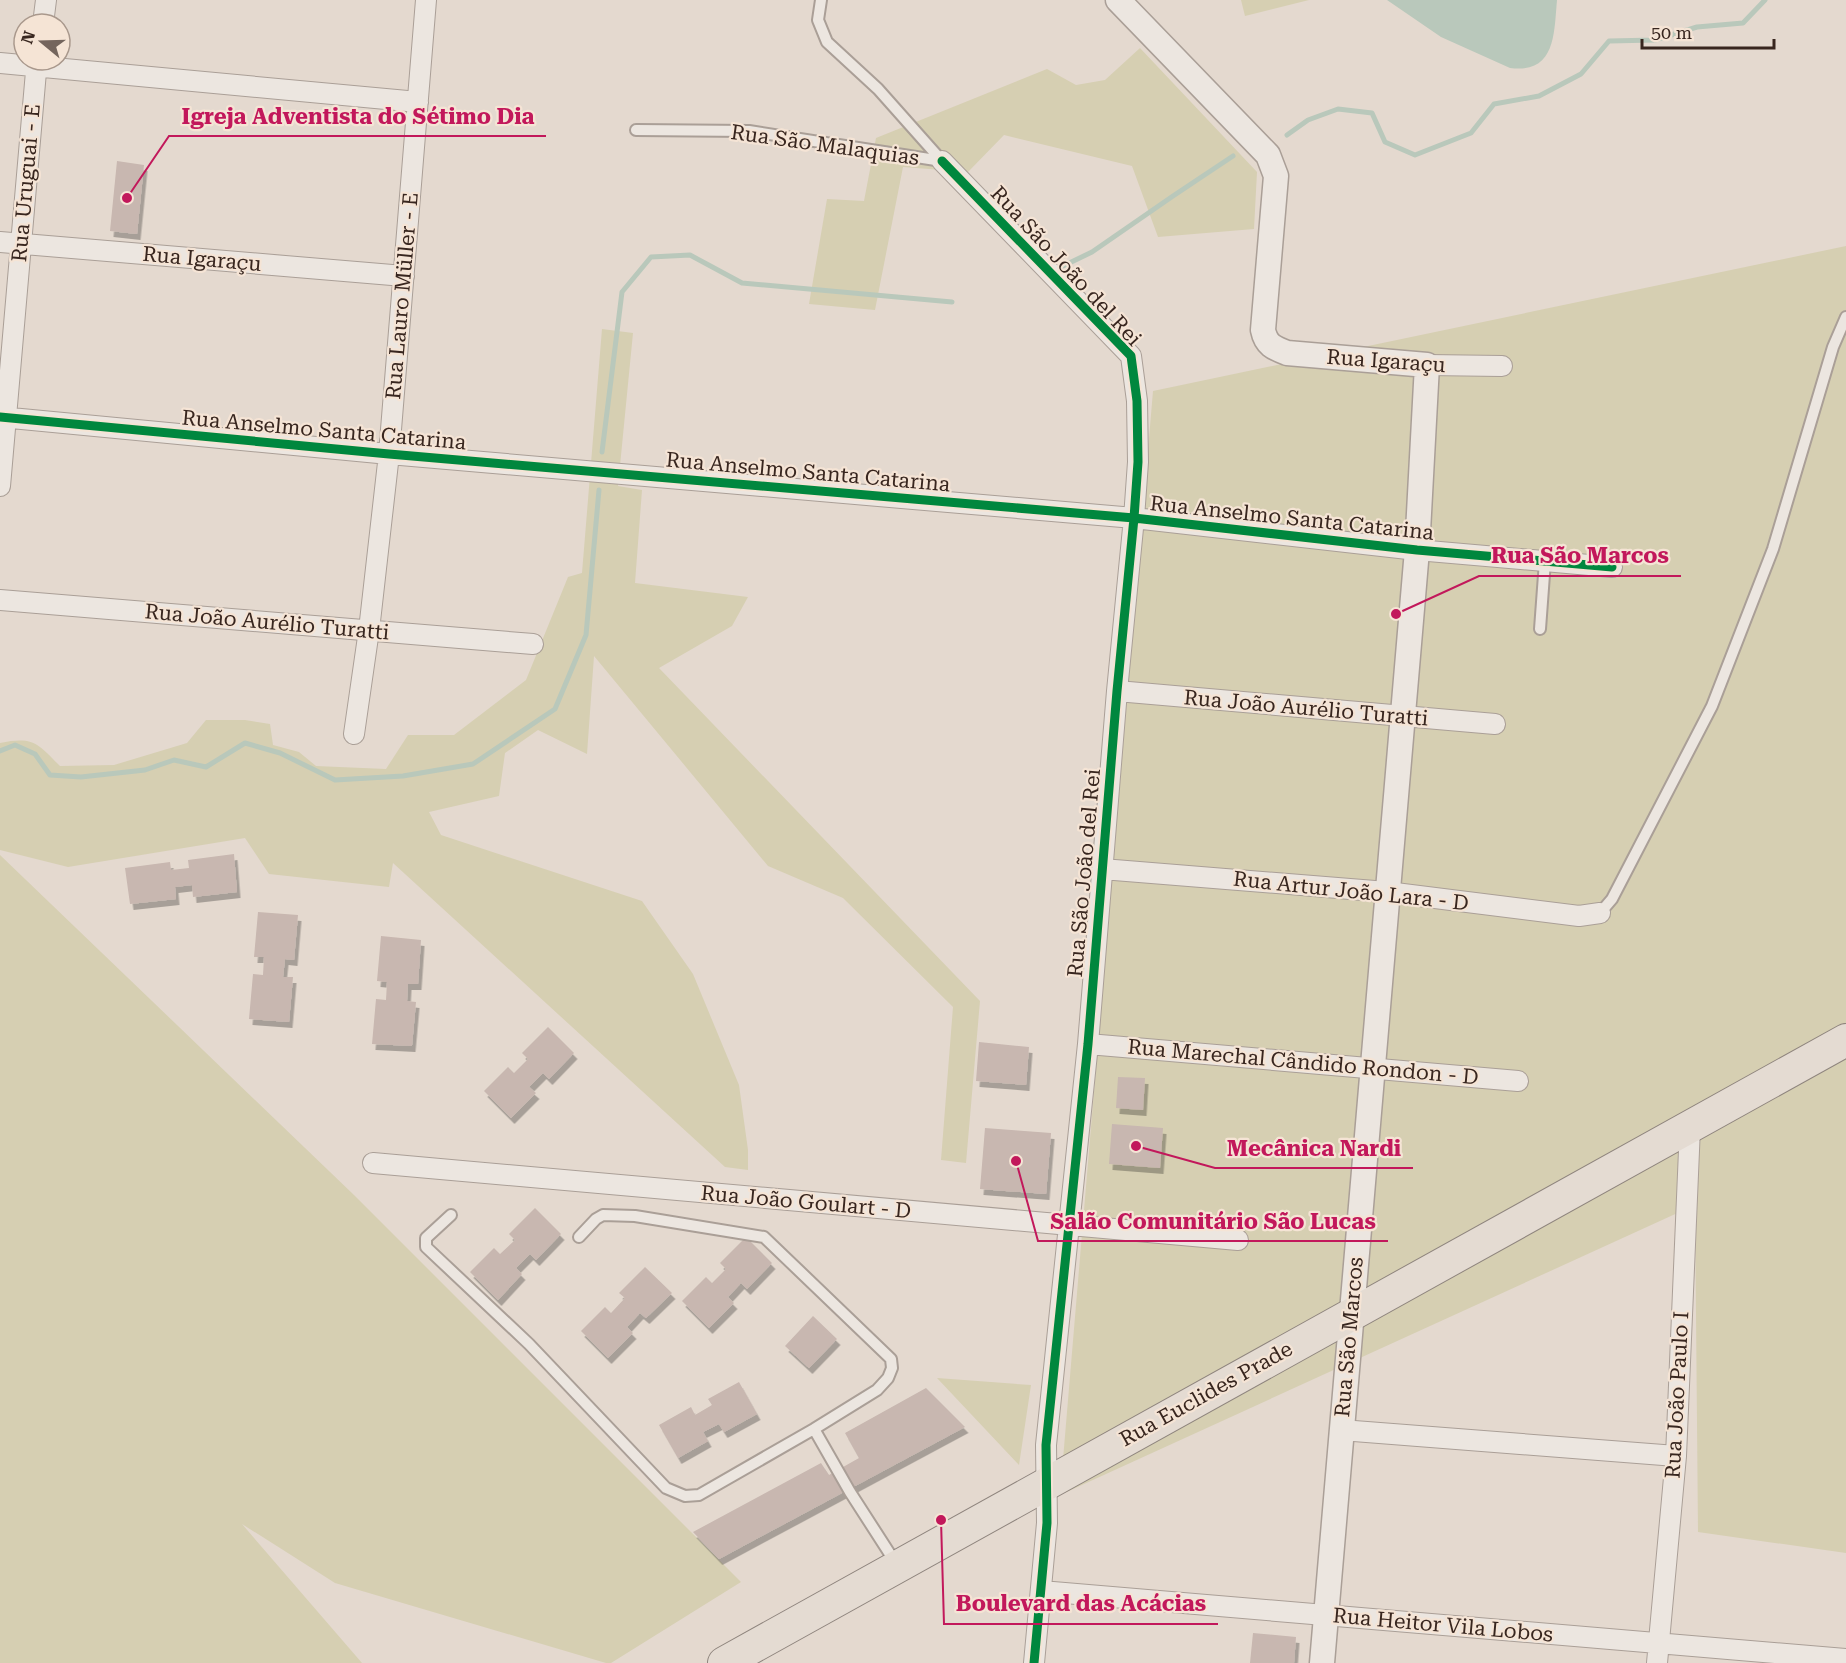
<svg xmlns="http://www.w3.org/2000/svg" width="1846" height="1663" font-family="'Roboto Serif',serif">
<style>
.green{fill:#d6cfb2}
.water{fill:#b9c8bb}
.lines{fill:none;stroke-linecap:round;stroke-linejoin:round}
.stream{stroke:#b9c8bb;stroke-width:5}
.building{fill:#c8b7b0;filter:url(#shadow)}
.service-casing{stroke:#aa9f97;stroke-width:14}
.minor-casing{stroke:#aa9f97;stroke-width:22}
.tertiary-casing{stroke:#aa9f97;stroke-width:27}
.primary-casing{stroke:#8f857e;stroke-width:34}
.service{stroke:#ece6e0;stroke-width:10}
.minor{stroke:#ece6e0;stroke-width:20}
.tertiary{stroke:#ece6e0;stroke-width:24}
.primary{stroke:#e4dbd2;stroke-width:32}
.cycleway-casing{stroke:#f5e4d5;stroke-width:13}
.cycleway{stroke:#00873e;stroke-width:9}
.labels{text-anchor:middle;stroke-width:4.5;stroke-linejoin:round;paint-order:stroke}
.street-label{font-size:21px;fill:#38261f;stroke:#f5e4d5}
.leader{fill:none;stroke:#c2185b;stroke-width:2}
.callout-dot{fill:#c2185b;stroke:#f5e4d5;stroke-width:2}
.callout-label{font-size:22px;text-anchor:middle;font-weight:bold;fill:#c2185b;stroke:#f5e4d5;stroke-width:4.5;stroke-linejoin:round;paint-order:stroke}
</style>
<defs>
<filter id="shadow"><feDropShadow dx="3.5" dy="6" stdDeviation="0" flood-color="#0004"/></filter>
</defs>
<rect width="100%" height="100%" fill="#e4d9cf"/>
<!-- green -->
<path class="green" d="M1241 0H1309L1245 16Z
M1140 48 1257 172 1254 229 1158 237 1132 166 1004 135 968 172 903 167 875 310 809 304 827 199 864 201 876 138 1047 69 1076 85 1105 80Z
M1846 246V1553L1698 1532 1695 1205 1060 1495 1153 391Z
M602 329 633 333 618 486 642 490 635 583 748 597 732 626 659 668 980 1001 966 1163 941 1160 953 1007 843 898 768 866 594 656 587 754 538 730 505 753 499 796 429 812 441 835 642 901 693 974 739 1085 748 1150V1170L725 1167 393 863 389 887 269 874 245 838 68 867 0 850V743C34 736 38 744 60 766L114 765 187 743 206 720H245L270 724 273 745 299 752 316 766 386 769 408 735H454L526 680 568 577 582 573Z
M0 855 354 1195 741 1582 611 1663H606L335 1583 242 1524 362 1663H0Z
M937 1378 1031 1385 1019 1465Z"/>
<!-- water -->
<path class="water" d="M1387 0H1557C1554 33 1556 74 1510 68L1441 37Z"/>
<g class="lines">
<!-- stream -->
<path class="stream" d="M1287 135 1308 120 1338 109 1372 113 1385 142 1415 155 1471 133 1494 104 1539 96 1581 74 1609 41 1655 40 1697 27 1743 23 1765 0
M1061 267 1092 252 1173 196 1233 156
M602 452 622 292 651 257 690 255 742 283 952 302
M0 751 15 745 35 754 50 775 81 777 145 770 174 760 206 767 245 743 280 753 335 780 403 776 473 764 555 709 586 635 599 490"/>
</g>
<!-- building -->
<path class="building" d="M117 161 144 165 137 234 110 231Z
M234 854 237 892 193 897 192 885 175 887 176 899 130 904 125 868 170 862 171 870 189 868 188 860Z
M258 912 298 915 294 960 285 959 283 977H293L289 1022 249 1019 253 974 263 975 264 957H254Z
M381 936 421 940 418 984H408L407 1001 416 1002 412 1046 372 1044 376 999 386 1000 387 982 377 981Z
M548 1027 574 1053 549 1079 543 1073 529 1087 536 1093 511 1118 484 1091 508 1067 514 1073 528 1059 522 1053Z
M979 1042 1029 1047 1026 1085 976 1081Z
M1118 1077 1145 1078 1143 1110 1116 1108Z
M1112 1124 1163 1128 1160 1168 1109 1164Z
M985 1128 1051 1133 1046 1194 980 1189Z
M535 1208 561 1234 536 1260 530 1254 516 1268 522 1274 498 1300 470 1272 494 1248 500 1254 515 1240 509 1234Z
M746 1237 772 1263 747 1289 741 1283 728 1297 734 1303 709 1328 682 1301 706 1277 712 1283 726 1269 720 1263Z
M645 1267 672 1293 646 1318 640 1313 627 1327 633 1333 608 1358 581 1331 605 1307 611 1313 625 1298 619 1293Z
M813 1316 837 1339 809 1368 785 1346Z
M739 1382 757 1414 724 1432 719 1424 703 1432 708 1441 678 1458 659 1425 691 1407 695 1415 712 1405 708 1399Z
M926 1388 965 1427 719 1559 693 1532 821 1463 829 1475 859 1458 845 1433Z
M1253 1633 1296 1637 1294 1663H1250Z"/>
<g class="lines">
<defs>
<path id="service" d="M821 0 818 20 827 42 878 89 942 161
M636 130 749 131 942 161
M1540 629 1545 561
M1600 913 1612 899 1712 706 1773 549 1833 347 1846 317
M451 1215 426 1238V1247L529 1344 666 1488 685 1496 699 1495 814 1429 877 1390 888 1378 892 1368 891 1359 764 1237 635 1216 603 1215 596 1219 579 1237
M814 1429 850 1492 897 1565"/>
<path id="minor" d="M43 24 46 0
M0 63 418 102
M942 161 1131 356 1137 401 1138 462 1134 518 1117 691 1088 1044 1046 1445 1047 1523 1034 1663
M0 242 404 276
M1427 365 1502 366
M0 417 389 454 1134 518 1417 550 1612 567
M0 486 37 60
M0 600 533 644
M1117 691 1495 724
M354 734 369 630 389 454 426 0
M1102 869 1387 892 1579 916 1600 913
M1088 1044 1518 1081
M373 1163 1238 1240
M1341 1430 1676 1456
M1041 1591 1846 1659
M1657 1663 1676 1456 1690 1127"/>
<path id="tertiary" d="M1118 0 1268 155 1276 176 1263 330C1266 345 1274 348 1287 353L1427 365 1417 550 1322 1663"/>
<path id="primary" d="M724 1663 1846 1040"/>
</defs>
<!-- service casing -->
<use href="#service" class="service-casing"/>
<!-- minor casing -->
<use href="#minor" class="minor-casing"/>
<!-- tertiary casing -->
<use href="#tertiary" class="tertiary-casing"/>
<!-- primary casing -->
<use href="#primary" class="primary-casing"/>
<!-- service -->
<use href="#service" class="service"/>
<!-- minor -->
<use href="#minor" class="minor"/>
<!-- tertiary -->
<use href="#tertiary" class="tertiary"/>
<!-- primary -->
<use href="#primary" class="primary"/>
<defs>
<path id="cycleway" d="M942 161 1131 356 1137 401 1138 462 1134 518 1117 691 1088 1044 1046 1445 1047 1523 1034 1663
M0 417 389 454 1134 518 1417 550 1612 567"/>
</defs>
<!-- cycleway casing -->
<use href="#cycleway" class="cycleway-casing"/>
<!-- cycleway -->
<use href="#cycleway" class="cycleway"/>
</g>
<g class="labels">
<!-- street labels -->
<g class="street-label">
<text transform="translate(825 145) rotate(8)" y="7">Rua São Malaquias</text>
<text transform="translate(26 183) rotate(-85)" y="7">Rua Uruguai - E</text>
<text transform="translate(202 259) rotate(5)" y="7">Rua Igaraçu</text>
<text transform="translate(1066 266) rotate(47)" y="7">Rua São João del Rei</text>
<text transform="translate(402 296) rotate(-85)" y="7">Rua Lauro Müller - E</text>
<text transform="translate(1386 361) rotate(4)" y="7">Rua Igaraçu</text>
<text transform="translate(324 430) rotate(5)" y="7">Rua Anselmo Santa Catarina</text>
<text transform="translate(808 472) rotate(5)" y="7">Rua Anselmo Santa Catarina</text>
<text transform="translate(1292 518) rotate(6)" y="7">Rua Anselmo Santa Catarina</text>
<text transform="translate(267 622) rotate(5)" y="7">Rua João Aurélio Turatti</text>
<text transform="translate(1306 708) rotate(5)" y="7">Rua João Aurélio Turatti</text>
<text transform="translate(1084 873) rotate(-85)" y="7">Rua São João del Rei</text>
<text transform="translate(1351 891) rotate(6)" y="7">Rua Artur João Lara - D</text>
<text transform="translate(1303 1062) rotate(5)" y="7">Rua Marechal Cândido Rondon - D</text>
<text transform="translate(806 1202) rotate(5)" y="7">Rua João Goulart - D</text>
<text transform="translate(1349 1337) rotate(-85)" y="7">Rua São Marcos</text>
<text transform="translate(1206 1394) rotate(-29)" y="7">Rua Euclides Prade</text>
<text transform="translate(1677 1395) rotate(-87)" y="7">Rua João Paulo I</text>
<text transform="translate(1443 1625) rotate(5)" y="7">Rua Heitor Vila Lobos</text>
</g>
</g>
<!-- callouts -->
<path class="leader" d="M127 198L169 136H546M1396 614L1479 576H1681M1136 1146L1215 1168H1413M1016 1161L1038 1241H1388M941 1520L944 1624H1218"/>
<g class="callout-dot">
<circle cx="127" cy="198" r="6"/>
<circle cx="1396" cy="614" r="6"/>
<circle cx="1136" cy="1146" r="6"/>
<circle cx="1016" cy="1161" r="6"/>
<circle cx="941" cy="1520" r="6"/>
</g>
<g class="callout-label">
<text x="358" y="124">Igreja Adventista do Sétimo Dia</text>
<text x="1580" y="563">Rua São Marcos</text>
<text x="1314" y="1156">Mecânica Nardi</text>
<text x="1213" y="1229">Salão Comunitário São Lucas</text>
<text x="1081" y="1611">Boulevard das Acácias</text>
</g>
<!-- north arrow -->
<g transform="translate(42 42) rotate(289)"><circle r="28" fill="#f5e4d5" stroke="#a9988c" stroke-width="1.5"/>
<path d="M0-4.5L10 22L0 15L-10 22Z" fill="#74655d"/>
<text y="-9" font-size="16" font-weight="bold" text-anchor="middle" fill="#38261f">N</text>
</g>
<!-- scale -->
<path d="M1642 39v9h132v-9" fill="none" stroke="#38261f" stroke-width="3"/>
<text x="1651" y="39" font-size="18" fill="#38261f" stroke="#f5e4d5" stroke-width="4.5" paint-order="stroke">50 m</text>
</svg>
